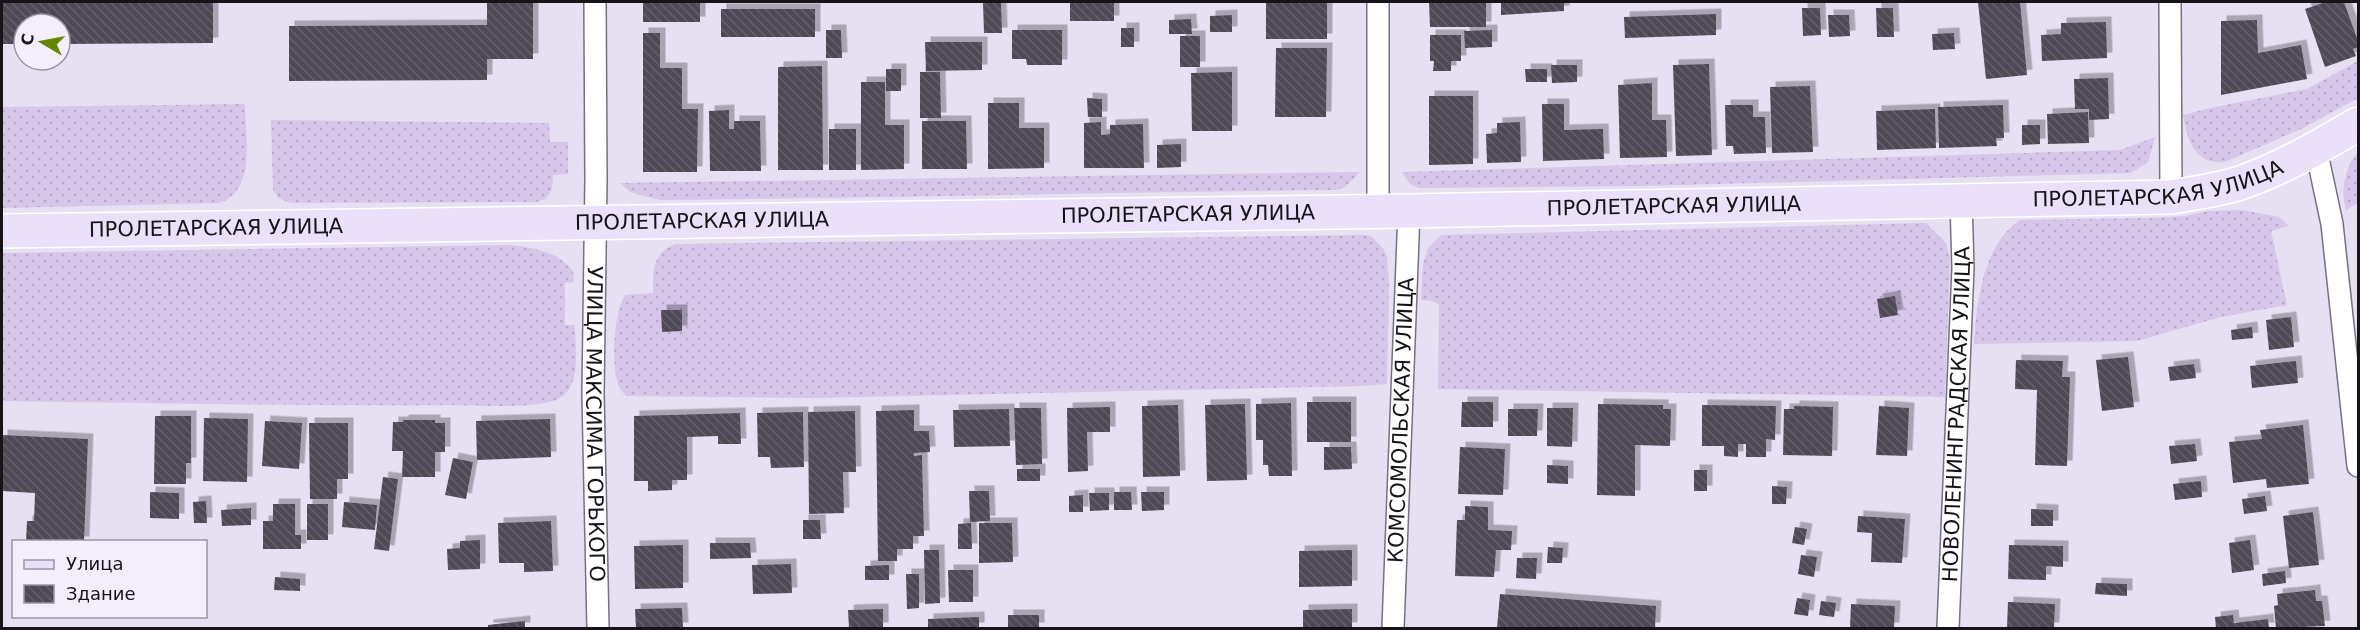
<svg xmlns="http://www.w3.org/2000/svg" width="2360" height="630" font-family="'DejaVu Sans',sans-serif">
<style>
.grass{fill:url(#grass-dots)}
.building{fill:url(#building-back-hatch);filter:url(#shadow)}
.lines{fill:none;stroke-linecap:round;stroke-linejoin:round}
.minor-casing{stroke:#777080;stroke-width:24}
.primary-casing{stroke:#fff;stroke-width:36}
.minor{stroke:#fff;stroke-width:21}
.primary{stroke:#ebe0fa;stroke-width:33}
.labels{text-anchor:middle;stroke-width:6;stroke-linejoin:round;paint-order:stroke}
.street-label{font-size:21px;fill:#161319;stroke:#f4edfc}
</style>
<defs>
<pattern id="grass-dots" width="8" height="8" patternUnits="userSpaceOnUse" patternTransform="scale(1.5)"><rect width="8" height="8" fill="#d6c6ea"/><path d="M2 2h.1M6 6h.1" fill="none" stroke="#b7a9c8" stroke-width="1.8" stroke-linecap="round"/></pattern>
<pattern id="building-back-hatch" width="6" height="6" patternUnits="userSpaceOnUse" patternTransform="scale(1.5)"><rect width="6" height="6" fill="#4f4857"/><path d="M-1 5l2 2M0 0l6 6M5-1l2 2" fill="none" stroke="#645e6b"/></pattern>
<filter id="shadow"><feDropShadow dx="5.5" dy="-5.5" stdDeviation="0" flood-color="#0004"/></filter>
</defs>
<rect width="100%" height="100%" fill="#e7dff2"/>
<!-- grass -->
<path class="grass" d="M2358 61V98L2303 128 2225 162C2195 165 2187 140 2183 115L2210 108 2307 89Z
M245 104C245 136 257 191 219 203L2 208V107Z
M271 120 549 123 550 142H568V174L553 175 552 189 546 199 536 202 290 203 279 198 273 190Z
M2155 137 2148 162 2131 173 1643 186 1419 188 1410 184 1402 172 2120 150Z
M2358 152V203L2346 210C2340 191 2345 167 2358 152Z
M1360 172 1345 187 1336 190C1111 192 885 198 660 200L630 192 620 183Z
M2242 210 2279 217 2289 226 2271 231 2287 305 2221 317 2137 341 1974 344C1977 302 1982 246 2020 220L2150 218 2185 216 2208 211Z
M1926 223 1946 243 1950 259 1945 397 1438 389 1439 304 1431 301 1421 300 1423 264 1428 248 1441 235Z
M1363 235 1371 236 1383 248 1387 257 1389 285 1387 384 1361 386 814 398 626 396C623 392 619 389 618 384 611 364 614 312 625 295L653 293C653 272 652 252 676 244Z
M509 245C534 248 557 251 573 271L574 282 565 283V325H575C575 346 582 386 560 398 539 410 474 405 447 405 299 406 150 403 2 401V253Z"/>
<!-- building -->
<path class="building" d="M2 2H213V43L60 44V24H24V44H2Z
M487 2H533V59H487V80L289 81V26L487 25Z
M643 2H700V22H643Z
M983 2H1001L1002 33H984Z
M1070 2H1114V21H1070Z
M1266 2H1327V39H1266Z
M1429 2H1486V27H1430Z
M1501 2H1564V11L1501 15Z
M1978 2H2020L2027 75 1986 79Z
M2326 2H2344L2358 41V47L2353 49 2356 56 2325 67 2305 9Z
M1802 8H1820L1821 35 1803 36Z
M1876 8H1893L1894 37H1877Z
M721 9H815V37H721Z
M1716 14V35L1625 38 1624 17Z
M1232 15V32H1210V16Z
M1828 15H1849L1850 36 1829 37Z
M1191 19 1192 34H1169V20Z
M2257 20 2258 53 2301 45 2307 79 2221 95V21Z
M2106 22 2107 58 2042 61 2041 35 2061 34V23Z
M1121 28H1134V47H1121Z
M826 30H841L842 58H826Z
M1012 30H1062V65H1027L1026 59H1012Z
M1492 30V47L1465 48 1464 31Z
M643 33H660V68H682V109H698L697 172H643Z
M1954 33 1955 49 1933 50 1932 34Z
M1430 35H1461V61H1451V71H1433L1434 61H1430Z
M1180 36H1200V67H1180Z
M925 42H982V70L926 71Z
M1276 48H1327L1326 117H1275Z
M1709 64 1712 155 1676 156 1673 65Z
M1551 65H1577V82L1552 83Z
M822 66 823 170H778V67Z
M886 69H901V91H886Z
M1525 69H1547V82H1526Z
M920 72H940L941 118H920Z
M1232 72V131H1192L1191 73Z
M2108 78 2109 119 2089 120V109H2075L2074 79Z
M861 82H885V125H904V169L861 170Z
M1652 83V120H1666L1667 157 1620 158 1618 85Z
M1810 86 1813 152 1772 153 1770 87Z
M1429 96H1473V164L1429 165Z
M1087 98 1102 99V117H1088Z
M988 103H1019V128H1044V168L988 169Z
M1542 104H1564V130L1603 129 1604 159 1543 161Z
M1725 105H1753V117H1765L1766 153 1734 154 1733 146H1726Z
M2003 105 2004 138H1996L1997 146 1939 148 1938 107Z
M1935 109 1936 148 1877 150 1876 111Z
M729 110V129H734V121H760L761 171H710L709 111Z
M2088 112 2089 143 2048 144 2047 114Z
M922 121H966L967 169H922Z
M1101 122V135L1110 134V125L1143 124 1144 168H1084V123Z
M1520 122 1521 162 1487 163 1486 134 1497 133V123Z
M2022 125H2040V144L2022 145Z
M829 129H856V170H829Z
M1181 144V167L1157 168V145Z
M1895 296 1898 315 1880 318 1877 299Z
M661 310H682V331L662 332Z
M2291 317 2294 347 2269 350 2266 320Z
M2252 327 2253 338 2232 340 2231 330Z
M2128 357 2134 407 2102 411 2096 360Z
M2016 360 2063 361 2062 377H2070L2067 466 2035 465 2037 390 2015 389Z
M2296 361 2298 383 2252 388 2250 366Z
M2194 364 2196 378 2170 381 2168 367Z
M1307 402H1351V442H1307Z
M1462 402H1493V427H1461Z
M1291 403 1292 476H1269L1268 465H1263V440H1256V404Z
M1245 404 1247 480 1207 481 1205 405Z
M1598 404 1663 405V409H1671L1670 446 1635 445V496L1597 495Z
M1178 405 1180 476 1143 477 1142 406Z
M1702 405 1776 406 1775 440 1766 439V457H1746V444H1738V457L1724 456V446H1702Z
M1794 406 1833 407 1832 456 1783 455 1784 409H1794Z
M1879 406 1909 408 1907 456 1876 455Z
M1110 407V432H1087L1088 471 1068 472 1067 408Z
M1014 408H1041L1042 464 1016 465Z
M1547 408H1573L1572 447 1547 446Z
M1009 409 1010 446 954 447 953 410Z
M1508 409H1538L1537 436H1508Z
M914 410V431H929L930 452 914 453V456L922 455 924 536H913V549H897V561H878L876 411Z
M855 411 856 472H843L844 513 809 514 808 412Z
M803 412 804 467 771 468 770 457H758L757 413Z
M740 413 741 444H718V436L687 437V480H672V490L648 491V481H634V416Z
M155 416H191V463H186V484H154Z
M204 418 248 419 247 482 203 481Z
M550 419 551 457 477 460 476 421Z
M403 420H435V423H445V452H435V477H402L403 451H392L393 422H403Z
M265 421 302 423 299 469 262 466Z
M309 423H348V479H337V499H310Z
M2303 425 2309 484 2267 488 2266 479 2233 483 2229 442 2262 439 2260 430Z
M2 435 88 439 84 542H26L27 521H34L35 493 2 491Z
M2195 444 2197 461 2171 464 2169 446Z
M1324 447H1351L1352 469 1324 470Z
M1460 447 1505 449 1503 495 1458 494Z
M453 458 473 462 466 499 445 495Z
M1547 465 1568 466V484L1547 483Z
M1017 469H1040V481H1017Z
M1694 470H1707V491H1694Z
M383 477 398 479 389 551 374 549Z
M2201 481 2202 497 2175 500 2173 484Z
M1772 486 1787 487 1786 504H1772Z
M969 491H989L990 521 970 522Z
M150 492 179 493V519L150 518Z
M1114 492H1131L1132 510H1114Z
M1141 492H1164V510L1142 511Z
M1089 493H1109V510L1090 511Z
M1083 495V512H1069V496Z
M2265 496 2267 511 2244 514 2242 499Z
M206 501 207 523H194L193 502Z
M344 502 377 505 375 530 342 527Z
M273 504H295V535H301V549H263V521H273Z
M307 504H328V540H307Z
M1465 506 1488 507V530L1512 531 1511 550H1496L1494 577 1455 576 1457 520H1465Z
M251 508V525L222 526 221 510Z
M2031 509 2053 510V526H2031Z
M2313 512 2319 565 2289 568 2283 516Z
M1858 516 1905 519 1902 563 1871 562 1872 533 1857 532Z
M803 520H820L821 539H803Z
M551 521 553 571 524 572V563H499L498 523Z
M971 523 972 549H958V524Z
M979 523H1012L1013 562 979 563Z
M1795 527 1807 529 1804 545 1792 543Z
M480 540V569L448 570 447 549 460 548V541Z
M2250 540 2254 570 2232 573 2229 543Z
M710 543H750L751 558 710 559Z
M683 545V588L635 589 634 546Z
M2009 545 2063 546V567L2046 566V580L2008 579Z
M1548 547 1563 548 1562 563H1547Z
M924 550H939L940 603 925 604Z
M1352 550V586L1299 587V551Z
M1801 555 1817 557 1814 577 1798 574Z
M1517 558H1537L1536 579 1516 578Z
M791 564 792 593 753 594 752 565Z
M889 565V580H865V566Z
M948 570H973V602H949Z
M2285 571 2286 583 2263 586 2262 574Z
M906 574H919V608L907 609Z
M275 577 300 579V591L274 590Z
M2096 583 2127 584V596L2095 594Z
M2315 590 2316 601H2322L2325 626 2276 628 2274 606 2278 605 2277 594Z
M1500 594 1656 606 1655 628H1497Z
M1797 598 1810 600 1808 616 1794 614Z
M1821 601 1836 603 1834 617 1819 615Z
M2008 602 2055 604 2054 628H2007Z
M1851 604 1895 606 1894 628H1850Z
M682 608 683 628H636L635 609Z
M883 609V628H849L848 610Z
M1352 609V628H1303V610Z
M1008 615H1039V628H1008Z
M2233 615 2234 623 2268 619 2269 628H2216L2215 617Z
M979 617V628H928V619Z
M525 621V628H488V625Z"/>
<g class="lines">
<defs>
<g id="minor">
<path id="s1" d="M595 2 596 180 593 394 598 628"/>
<path d="M2170 2 2171 197"/>
<path d="M2316 149 2332 224 2358 466"/>
<path d="M1378 211V2"/>
<path id="s2" d="M1393 628 1409 211"/>
<path id="s3" d="M1948 628 1963 268 1961 200"/>
</g>
<g id="primary">
<path id="s4" d="M2 231 1409 211 2171 197C2195 193 2220 190 2243 182 2283 168 2322 145 2358 124"/>
</g>
</defs>
<!-- minor casing -->
<use href="#minor" class="minor-casing"/>
<!-- primary casing -->
<use href="#primary" class="primary-casing"/>
<!-- minor -->
<use href="#minor" class="minor"/>
<!-- primary -->
<use href="#primary" class="primary"/>
</g>
<g class="labels">
<!-- street labels -->
<g class="street-label">
<text dy="7" stroke="none"><textPath href="#s4" startOffset="2158">ПРОЛЕТАРСКАЯ УЛИЦА</textPath></text>
<text dy="7" stroke="none"><textPath href="#s4" startOffset="1672">ПРОЛЕТАРСКАЯ УЛИЦА</textPath></text>
<text dy="7" stroke="none"><textPath href="#s4" startOffset="1186">ПРОЛЕТАРСКАЯ УЛИЦА</textPath></text>
<text dy="7" stroke="none"><textPath href="#s4" startOffset="700">ПРОЛЕТАРСКАЯ УЛИЦА</textPath></text>
<text dy="7" stroke="none"><textPath href="#s4" startOffset="214">ПРОЛЕТАРСКАЯ УЛИЦА</textPath></text>
<text dy="7" stroke="none"><textPath href="#s3" startOffset="214">НОВОЛЕНИНГРАДСКАЯ УЛИЦА</textPath></text>
<text dy="7" stroke="none"><textPath href="#s2" startOffset="208">КОМСОМОЛЬСКАЯ УЛИЦА</textPath></text>
<text dy="7" stroke="none"><textPath href="#s1" startOffset="422">УЛИЦА МАКСИМА ГОРЬКОГО</textPath></text>
</g>
</g>
<!-- border -->
<rect width="2360" height="630" fill="none" stroke="#161319" stroke-width="6"/>
<!-- legend -->
<rect x="12" y="540" width="195" height="78" fill="#f4edfc" stroke="#9b96a1" stroke-width="1.5"/>
<rect x="24" y="560" width="30" height="9" fill="#ebe0fa" stroke="#9b96a1" stroke-width="1.5"/>
<text x="66" y="570" font-size="18" fill="#161319">Улица</text>
<rect x="24" y="585" width="30" height="18" fill="url(#building-back-hatch)" stroke="#9b96a1" stroke-width="1.5"/>
<text x="66" y="600" font-size="18" fill="#161319">Здание</text>
<!-- north arrow -->
<g transform="translate(42 42) rotate(280)"><circle r="28" fill="#f4edfc" stroke="#9b96a1" stroke-width="1.5"/>
<path d="M0-4.5L10 22L0 15L-10 22Z" fill="#648500"/>
<text y="-9" font-size="16" font-weight="bold" text-anchor="middle" fill="#161319">С</text>
</g>
</svg>
